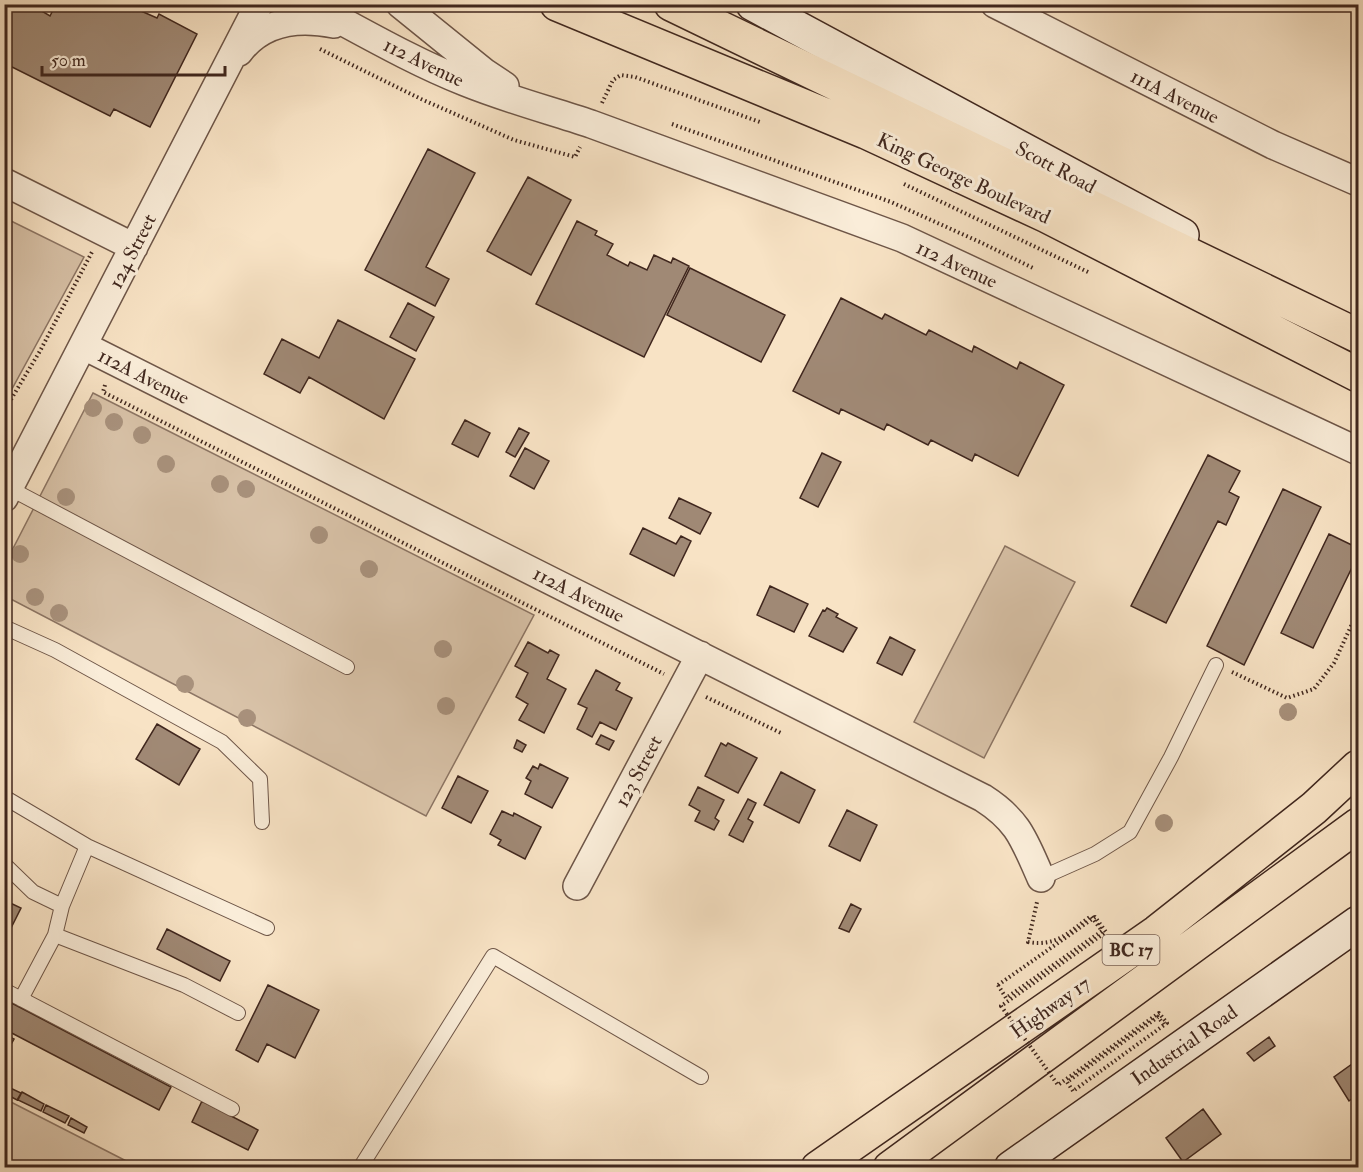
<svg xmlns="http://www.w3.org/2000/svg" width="1363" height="1172" font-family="'IM FELL Double Pica',serif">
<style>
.green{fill:#d9c3a9;stroke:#8c7564;stroke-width:1.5}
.building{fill:#a08975;stroke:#40271e;stroke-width:1.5}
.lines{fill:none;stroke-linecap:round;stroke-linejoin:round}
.lane-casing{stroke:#6e5648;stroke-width:16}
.street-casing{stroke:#6e5648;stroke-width:30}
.secondary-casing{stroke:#40271e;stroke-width:36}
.primary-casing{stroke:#40271e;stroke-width:36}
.highway-casing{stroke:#40271e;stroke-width:36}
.path{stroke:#40271e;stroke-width:4;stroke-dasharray:1.5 3;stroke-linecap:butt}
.lane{stroke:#faedd9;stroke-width:14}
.street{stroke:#faedd9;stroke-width:27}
.secondary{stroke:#faedd9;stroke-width:33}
.primary{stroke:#f8e3c5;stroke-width:33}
.highway{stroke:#f8e3c5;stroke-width:33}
.path-bridge{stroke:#40271e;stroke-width:4;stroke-dasharray:1.5 3;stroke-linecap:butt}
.tree{fill:#a8917c}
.labels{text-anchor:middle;stroke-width:6;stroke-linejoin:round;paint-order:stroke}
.shield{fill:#faedd9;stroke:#786256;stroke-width:1.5}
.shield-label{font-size:18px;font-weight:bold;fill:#40271e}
.street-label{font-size:20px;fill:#40271e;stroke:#faedd9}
</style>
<rect width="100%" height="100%" fill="#f8e3c5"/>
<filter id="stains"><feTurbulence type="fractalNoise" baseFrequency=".00333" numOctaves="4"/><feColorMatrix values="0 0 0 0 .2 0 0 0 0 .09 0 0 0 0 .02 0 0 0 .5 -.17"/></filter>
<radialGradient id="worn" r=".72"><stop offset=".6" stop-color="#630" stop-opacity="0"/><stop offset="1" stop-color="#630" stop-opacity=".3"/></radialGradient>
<!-- green -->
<path class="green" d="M5 218 84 257 7 398 4 397Z
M93 393 534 615 426 816 5 596 4 566Z
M1005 546 1075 582 984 758 914 722Z
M5 1099 138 1167H5Z"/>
<!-- building -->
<path class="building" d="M10 4H30L50 16 56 4H125L157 18 159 14 197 34 150 127 114 109 110 116 4 63V15Z
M428 149 475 173 426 267 449 279 435 306 365 270Z
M528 177 571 200 531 275 487 251Z
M577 221 597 231 595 235 613 244 607 255 628 266 630 262 647 270 654 255 671 263 673 258 689 266 644 357 536 304Z
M690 268 785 315 761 362 667 315Z
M841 298 882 319 885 314 926 335 929 330 972 352 974 346 1017 369 1020 362 1064 385 1018 476 975 454 972 461 931 440 928 445 887 424 884 430 841 409 839 414 793 391Z
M408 303 434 317 416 351 390 337Z
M338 320 415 359 384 419 309 377 300 393 264 374 282 339 319 358Z
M465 420 490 433 478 457 452 444Z
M519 428 529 433 515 457 506 452Z
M525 448 549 461 534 489 510 476Z
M822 453 841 462 818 507 800 498Z
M1208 455 1240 471 1229 492 1239 497 1226 525 1218 521 1166 623 1131 606Z
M1283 489 1321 507 1244 665 1207 646Z
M679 498 711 513 700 534 669 518Z
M643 528 676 544 681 536 691 541 674 576 630 554Z
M1329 534 1358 548V555L1313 648 1281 633Z
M770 586 808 604 794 632 757 615Z
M827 608 838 614 836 617 857 628 843 652 809 636 823 610 825 611Z
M890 637 915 650 902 675 877 663Z
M528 642 548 653 550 650 559 655 547 679 566 689 544 733 519 720 528 704 516 697 528 673 515 666Z
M596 670 620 683 616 690 632 698 616 730 600 722 592 737 577 729 587 708 578 704Z
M157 724 200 749 179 785 136 759Z
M601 735 614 741 609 750 596 744Z
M517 740 526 745 522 752 514 748Z
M721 743 726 746 728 743 757 758 738 793 705 776Z
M540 764 568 778 552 808 525 794 531 781 526 778 533 766 538 769Z
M781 772 815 790 799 823 764 805Z
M458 776 488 791 471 823 442 808Z
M698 787 724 800 715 818 719 821 714 830 695 821 700 811 689 805Z
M748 799 756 803 748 819 753 822 743 842 729 835Z
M847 810 877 825 860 861 829 846Z
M502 811 513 816 514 813 541 827 525 859 498 845 501 840 490 834Z
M4 900 21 908 4 942Z
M851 904 861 909 849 932 839 928Z
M167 929 230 961 220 981 157 949Z
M268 985 319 1010 295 1058 267 1044 258 1062 236 1050Z
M4 999 171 1087 159 1110 4 1029Z
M4 1034 14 1039 5 1055H4Z
M1269 1037 1275 1046 1254 1061 1247 1053Z
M1352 1064 1358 1073V1094L1349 1101 1334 1077Z
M4 1085 21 1093 17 1100 4 1093Z
M22 1092 44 1104 41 1111 18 1100Z
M202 1101 258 1130 248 1150 192 1122Z
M46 1105 69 1116 65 1123 43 1112Z
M1203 1109 1221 1134 1183 1162 1166 1138Z
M71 1118 87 1127 84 1133 68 1125Z"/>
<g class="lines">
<defs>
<path id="lane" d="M9 488 347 667
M4 627 55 650 222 742 260 779 262 822
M4 797 87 846
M4 864 33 892 62 906 55 935
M1041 878 1095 854 1130 832 1171 757 1216 665
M62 906 87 846 267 928
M4 990 232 1109
M21 999 55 935 184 985 238 1013
M360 1168 493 956 701 1077"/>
<path id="street" d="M310 4C361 31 412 61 465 82 507 99 549 110 591 124L902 238 1358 451
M400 4 484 72 505 86
M995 4 1273 145 1358 182
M239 52C262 21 299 17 334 24
M4 182 134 247
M84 346 983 798C1019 821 1024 840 1041 878
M4 498 259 4
M577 886 700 655"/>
<path id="secondary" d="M753 4 1182 235
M1011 1168 1358 923"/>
<path id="primary" d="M557 4 866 132 1047 216 1358 375
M671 4 1358 336"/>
<path id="highway" d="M818 1168 1157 932 1314 808 1358 767
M890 1168 1358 825"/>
</defs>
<!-- lane casing -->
<use href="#lane" class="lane-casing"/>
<!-- street casing -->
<use href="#street" class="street-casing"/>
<!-- secondary casing -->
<use href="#secondary" class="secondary-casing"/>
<!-- primary casing -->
<use href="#primary" class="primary-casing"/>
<!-- highway casing -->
<use href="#highway" class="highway-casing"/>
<!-- path -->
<path class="path" d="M320 49 421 99 514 140 575 157 580 147
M602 103 613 80 621 75 635 77 760 122
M672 124 891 202 982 243 1033 268
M904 184 1090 273
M105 385 103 392 664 674
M4 411 40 351 92 252
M1232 672 1287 698 1314 689 1334 663 1358 611
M706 697 781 733
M998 985 1006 998 1102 931 1091 916C1069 932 1057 947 1028 942L1037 902
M1073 1091 1067 1082 1158 1017 1165 1026"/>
<!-- lane -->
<use href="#lane" class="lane"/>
<!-- street -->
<use href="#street" class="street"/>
<!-- secondary -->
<use href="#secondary" class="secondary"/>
<!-- primary -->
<use href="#primary" class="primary"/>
<!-- highway -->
<use href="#highway" class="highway"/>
<!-- path-bridge -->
<path class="path-bridge" d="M998 985 1095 917 1106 932 1001 1006 1058 1085 1159 1013 1167 1023 1073 1091"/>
</g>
<!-- trees -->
<g class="tree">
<circle cx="93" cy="408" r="9"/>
<circle cx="114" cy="422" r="9"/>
<circle cx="142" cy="435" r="9"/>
<circle cx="166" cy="464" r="9"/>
<circle cx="220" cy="484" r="9"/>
<circle cx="246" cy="489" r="9"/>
<circle cx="66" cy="497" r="9"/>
<circle cx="319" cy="535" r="9"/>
<circle cx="20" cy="554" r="9"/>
<circle cx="369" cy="569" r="9"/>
<circle cx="35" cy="597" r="9"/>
<circle cx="59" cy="613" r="9"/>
<circle cx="443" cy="649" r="9"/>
<circle cx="185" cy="684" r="9"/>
<circle cx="446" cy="706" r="9"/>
<circle cx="1288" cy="712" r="9"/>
<circle cx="247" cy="718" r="9"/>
<circle cx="1164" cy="823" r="9"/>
</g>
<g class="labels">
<!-- shield labels -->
<rect class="shield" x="1102.5" y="935" width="57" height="30" rx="4.5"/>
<g class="shield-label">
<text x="1131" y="956">BC 17</text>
</g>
<!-- street labels -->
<g class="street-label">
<text transform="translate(424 62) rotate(26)" y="7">112 Avenue</text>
<text transform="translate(1175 96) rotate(27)" y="7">111A Avenue</text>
<text transform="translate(1056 167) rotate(28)" y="7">Scott Road</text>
<text transform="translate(964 178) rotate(25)" y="7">King George Boulevard</text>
<text transform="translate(132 251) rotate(-63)" y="7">124 Street</text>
<text transform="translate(957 264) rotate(25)" y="7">112 Avenue</text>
<text transform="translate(144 376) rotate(27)" y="7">112A Avenue</text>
<text transform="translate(579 594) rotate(27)" y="7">112A Avenue</text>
<text transform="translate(638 771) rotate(-62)" y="7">123 Street</text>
<text transform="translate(1050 1007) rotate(-35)" y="7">Highway 17</text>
<text transform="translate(1184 1045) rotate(-35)" y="7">Industrial Road</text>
</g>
</g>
<!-- margin -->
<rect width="1363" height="1172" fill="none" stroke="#f8e3c5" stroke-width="24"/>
<rect x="6" y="6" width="1351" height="1160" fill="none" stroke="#40271e" stroke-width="3"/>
<rect x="12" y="12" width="1339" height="1148" fill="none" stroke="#40271e" stroke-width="1.5"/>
<!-- scale -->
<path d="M42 66v9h183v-9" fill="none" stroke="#40271e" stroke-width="3"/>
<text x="51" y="66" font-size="18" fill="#40271e" stroke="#faedd9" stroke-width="4.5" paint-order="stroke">50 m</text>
<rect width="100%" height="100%" filter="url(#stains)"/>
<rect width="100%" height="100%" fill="url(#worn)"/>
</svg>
